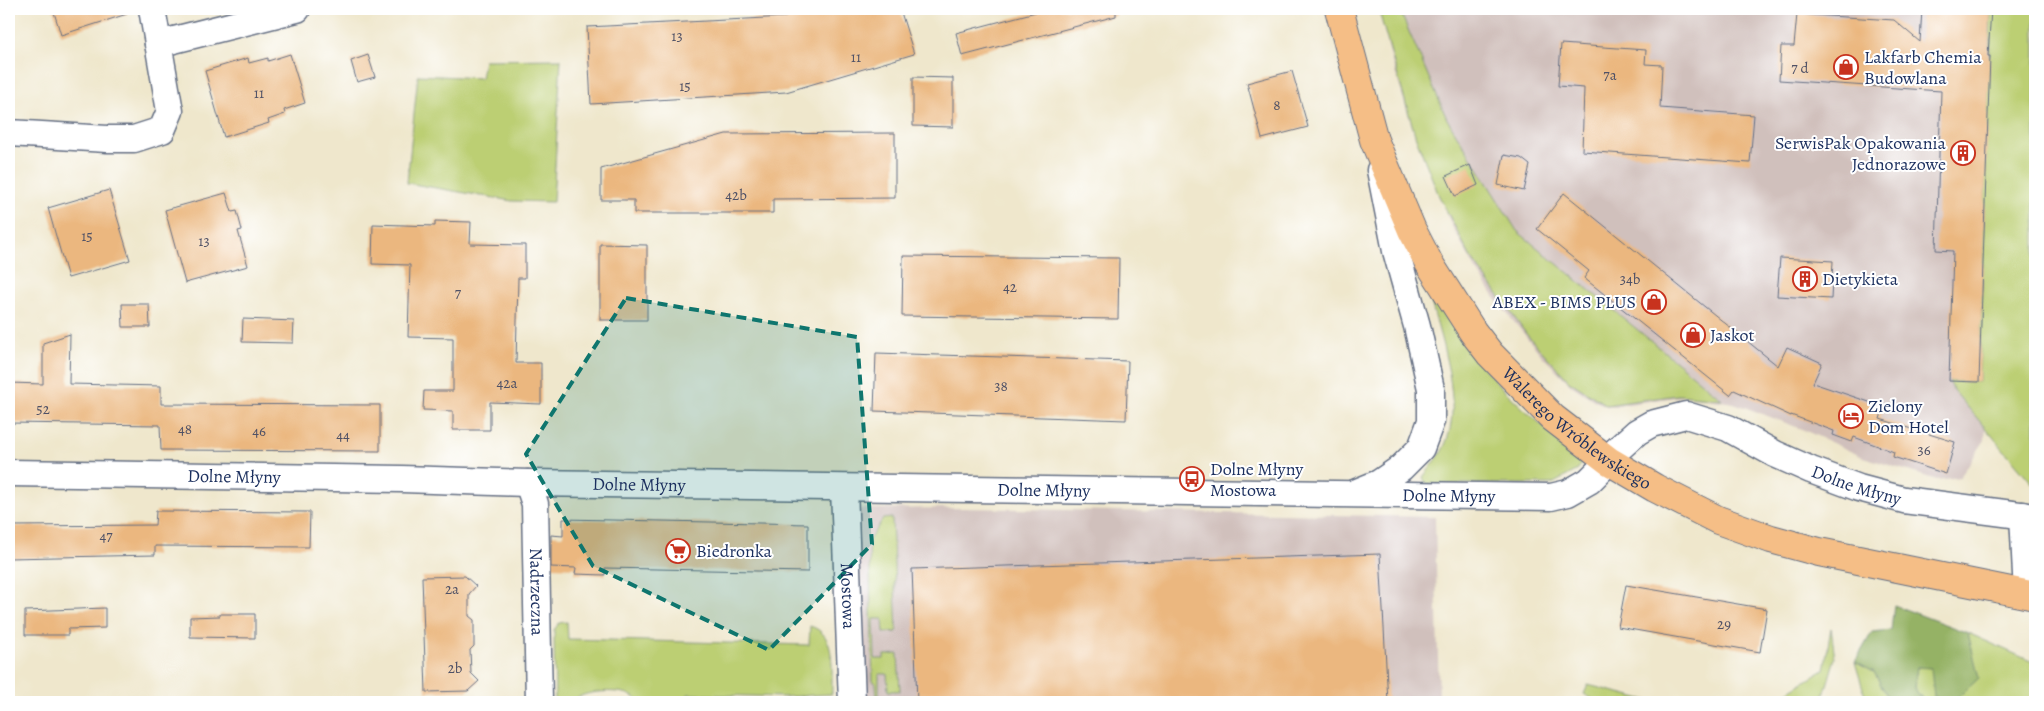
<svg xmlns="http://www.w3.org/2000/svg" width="2044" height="711" font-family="Alegreya,serif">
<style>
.industrial{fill:#d0c0bc}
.green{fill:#bccf73;stroke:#6c7f68}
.forest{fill:#95b265;stroke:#587062}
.building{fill:#ebb77f}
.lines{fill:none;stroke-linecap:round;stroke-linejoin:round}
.minor-casing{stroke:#656f84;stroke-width:29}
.major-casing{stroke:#656f84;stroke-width:30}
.minor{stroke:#fff;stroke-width:26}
.major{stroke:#f5be86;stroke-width:28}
.marked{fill:#0f766e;fill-opacity:0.2;stroke:#0f766e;stroke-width:4;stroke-dasharray:10 6;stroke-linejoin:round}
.labels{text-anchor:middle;stroke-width:4;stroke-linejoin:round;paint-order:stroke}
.number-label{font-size:15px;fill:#4f5166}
.poi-label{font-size:18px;fill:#1b2f5e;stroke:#fff;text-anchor:start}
.street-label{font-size:18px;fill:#1b2f5e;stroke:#fff}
</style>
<rect width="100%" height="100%" fill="#fff"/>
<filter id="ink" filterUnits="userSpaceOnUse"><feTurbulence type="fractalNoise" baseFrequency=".02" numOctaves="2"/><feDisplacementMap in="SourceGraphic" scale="10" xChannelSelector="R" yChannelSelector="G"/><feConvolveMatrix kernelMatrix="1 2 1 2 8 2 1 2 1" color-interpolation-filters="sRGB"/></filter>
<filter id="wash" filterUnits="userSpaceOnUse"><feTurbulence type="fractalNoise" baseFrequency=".0096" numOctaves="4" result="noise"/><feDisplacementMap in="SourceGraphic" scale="20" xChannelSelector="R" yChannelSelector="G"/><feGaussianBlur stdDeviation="1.12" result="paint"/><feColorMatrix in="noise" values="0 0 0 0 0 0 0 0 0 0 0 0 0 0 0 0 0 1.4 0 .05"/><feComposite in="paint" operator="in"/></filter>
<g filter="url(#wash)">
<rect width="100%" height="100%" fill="#efe7cc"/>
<!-- industrial -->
<path class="industrial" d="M1379 9H2004L1985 440 1960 477 1937 480 1863 457 1804 430 1734 403 1684 396 1609 407 1595 401 1571 385 1542 356 1500 305 1475 268 1451 224 1412 126 1392 62Z
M964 508 1435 517 1439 702H852L845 509Z"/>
<!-- green -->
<path class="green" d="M1390 9H1399L1447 119 1517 231 1722 399 1678 395 1606 405 1569 381 1527 335 1470 256 1439 196 1416 138 1379 12Z
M1991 9H2035V483H2032L1954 391 1949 381 1979 382Z
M561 59 553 202 512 201 407 183 418 75 481 78 484 60Z
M1428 289C1451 326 1476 362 1507 393 1530 416 1555 436 1579 457L1581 463 1578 470 1552 484H1428L1425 482 1423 477C1433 464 1443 453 1448 437 1462 392 1438 334 1428 289Z
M892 518 897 632 884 633 883 619H874L875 659H884V655L898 654 900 691H888L887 674H879V702H877L876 683 873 681 869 540 883 519Z
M567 622 568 639 809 645 810 626C838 634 831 671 832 694L782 697 688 694V702C674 702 658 705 645 702 637 701 631 694 624 693 610 690 581 691 572 702H555L554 630 559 623Z
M1831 628 1835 658 1822 702H1771L1824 670Z
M1968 633 2035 663V702H1925L1914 688 1917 667H1931L1971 650Z
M1855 662 1874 672 1887 696 1886 702H1867Z
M1588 685 1654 702H1598L1584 694Z"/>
<!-- forest -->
<path class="forest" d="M1894 605 1968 633 1979 678 1953 702 1934 697 1931 668 1917 667 1914 688 1925 702H1886L1887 696 1874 672 1855 662 1872 632 1891 630Z"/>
<g id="blocks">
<!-- building -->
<path class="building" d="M53 9H126L127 14 61 35Z
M795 9H900L914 54 786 92 591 104 587 27 786 17 784 12Z
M1047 9H1116V16L962 56 956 33Z
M1922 9H1991L1988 56H1990L1979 382 1949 381 1953 251 1936 250 1941 91 1779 80 1781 46H1794L1797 14 1894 20 1920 42Z
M1561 44 1646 50 1645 64 1662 65 1660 108 1754 115 1750 163 1582 151 1584 88 1558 86Z
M290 54 305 103 284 110 285 114 268 120 269 123 224 137 205 71 248 58 249 63 268 58V61Z
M368 55 375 77 357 82 351 61Z
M1292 71 1308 127 1262 139 1247 83Z
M913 77 953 78V127L913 126Z
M895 133V198L773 199V213H634V200H601V169L726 134Z
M1504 155 1521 158 1530 165 1524 191 1498 185Z
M1470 165 1478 185 1455 196 1446 176Z
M109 190 130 260 68 278 48 208Z
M226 193 232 212 237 211 242 230 238 231 248 266 185 283 165 210Z
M1564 193 1778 366 1787 347 1822 363 1813 383 1884 407 1880 419 1955 442 1946 474 1893 457 1894 452 1854 437 1852 442 1833 435 1834 431 1791 415V416L1734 390 1730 395 1584 278 1589 271 1537 229Z
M435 221 471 222 470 244 525 245V278H518L516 363H541V404L490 402V430H453V411L423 410 424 391H453V338L408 337 410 265 372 264 373 224 435 226Z
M600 244 647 245V320H600Z
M903 256 1119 258 1118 319 902 316Z
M1780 258 1833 261 1831 299 1777 296Z
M122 304H149L150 327H123Z
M243 319 294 321 293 343 242 342Z
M70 334 69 384 161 386V404L380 405V451L161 450 160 425 9 423V383L43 384V343Z
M876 353 1128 361 1126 420 874 411Z
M156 511 310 512 309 547 155 546V555L9 558V526L155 525Z
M563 519 808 524V572L605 568V575L575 574 576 568 551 567V535L563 536Z
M1380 554 1388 702H917L912 569Z
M465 576 476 586 469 594V616L474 620V646L470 650 471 673 479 681 468 691 426 692 422 577Z
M1626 585 1767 609 1760 652 1618 627Z
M105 608V628L68 629V635H25V611Z
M220 614H255V638L190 637V617L220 616Z"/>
</g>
</g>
<g filter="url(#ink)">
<use href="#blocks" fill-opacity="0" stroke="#656f84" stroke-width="1"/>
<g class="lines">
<defs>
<g id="minor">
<path d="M158 44 297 9"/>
<path d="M9 133 107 139H134L162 130 170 111 152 9"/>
<path id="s1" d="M9 473 402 479 528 483 1551 497 1568 493 1589 481 1609 461 1617 450 1637 432 1651 424 1686 415 1728 428 1775 454 1811 470 1859 488 1904 500 2035 517"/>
<path id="s2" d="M528 483 535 504 539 702"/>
<path id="s3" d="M844 488 852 702"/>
<path d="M1357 492 1379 483 1401 468 1421 448 1431 421V389L1417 326 1396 251 1380 170"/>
<path d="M2023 515 2027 594"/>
</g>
<g id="major">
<path id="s4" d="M1339 9 1374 140 1412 230 1429 263 1473 332 1490 354 1553 418 1609 461 1655 488 1718 520 1771 539 1819 552 2035 596"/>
</g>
</defs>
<!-- minor casing -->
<use href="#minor" class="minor-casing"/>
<!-- major casing -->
<use href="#major" class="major-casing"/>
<!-- minor -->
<use href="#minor" class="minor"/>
<!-- major -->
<use href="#major" class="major"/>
</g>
</g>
<!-- marked area -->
<path class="marked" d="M626 298 857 337 872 544 769 650 593 566 526 454Z"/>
<!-- icons -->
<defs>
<symbol id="shop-ring" viewBox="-11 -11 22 22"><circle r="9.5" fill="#fff" stroke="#c8321e" stroke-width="1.5"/><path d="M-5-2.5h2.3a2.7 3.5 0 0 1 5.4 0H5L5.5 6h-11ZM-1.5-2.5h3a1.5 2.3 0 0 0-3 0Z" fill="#c8321e"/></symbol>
<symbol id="building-ring" viewBox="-11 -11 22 22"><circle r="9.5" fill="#fff" stroke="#c8321e" stroke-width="1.5"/><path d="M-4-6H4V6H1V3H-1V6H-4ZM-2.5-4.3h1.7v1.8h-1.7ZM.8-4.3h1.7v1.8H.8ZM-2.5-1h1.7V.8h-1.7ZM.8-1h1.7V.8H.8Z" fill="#c8321e"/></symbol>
<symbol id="hotel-ring" viewBox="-11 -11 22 22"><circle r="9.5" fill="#fff" stroke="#c8321e" stroke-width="1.5"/><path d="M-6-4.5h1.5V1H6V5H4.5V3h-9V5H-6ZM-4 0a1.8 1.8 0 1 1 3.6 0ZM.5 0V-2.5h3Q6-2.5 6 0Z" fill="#c8321e"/></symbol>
<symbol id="bus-ring" viewBox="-11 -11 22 22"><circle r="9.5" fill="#fff" stroke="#c8321e" stroke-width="1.5"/><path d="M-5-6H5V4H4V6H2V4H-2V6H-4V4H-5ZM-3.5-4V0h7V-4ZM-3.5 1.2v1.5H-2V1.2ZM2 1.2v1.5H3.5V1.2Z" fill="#c8321e"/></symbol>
<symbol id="supermarket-ring" viewBox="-11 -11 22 22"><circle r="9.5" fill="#fff" stroke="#c8321e" stroke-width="1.5"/><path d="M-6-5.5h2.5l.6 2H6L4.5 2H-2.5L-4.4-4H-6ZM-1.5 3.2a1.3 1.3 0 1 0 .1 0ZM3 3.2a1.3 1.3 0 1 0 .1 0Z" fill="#c8321e"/></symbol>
</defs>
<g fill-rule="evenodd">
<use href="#shop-ring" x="1832" y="53" width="28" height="28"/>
<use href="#building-ring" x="1949" y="139" width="28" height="28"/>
<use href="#building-ring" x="1791" y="265" width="28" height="28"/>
<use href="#shop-ring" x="1640" y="288" width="28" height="28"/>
<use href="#shop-ring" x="1679" y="321" width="28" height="28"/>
<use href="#hotel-ring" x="1837" y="402" width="28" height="28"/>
<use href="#bus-ring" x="1178" y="465" width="28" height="28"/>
<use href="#supermarket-ring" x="664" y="537" width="28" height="28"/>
</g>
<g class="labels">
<!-- number labels -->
<g class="number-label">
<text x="677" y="41">13</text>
<text x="856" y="62">11</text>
<text x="1800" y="73">7 d</text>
<text x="1610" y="80">7a</text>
<text x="685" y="91">15</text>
<text x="259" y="98">11</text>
<text x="1277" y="110">8</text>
<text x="736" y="200">42b</text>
<text x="87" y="241">15</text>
<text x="204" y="246">13</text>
<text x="1630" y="284">34b</text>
<text x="1010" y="292">42</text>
<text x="458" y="298">7</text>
<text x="507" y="388">42a</text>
<text x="1001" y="391">38</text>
<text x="43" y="414">52</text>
<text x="185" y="434">48</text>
<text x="259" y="436">46</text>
<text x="343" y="440">44</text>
<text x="1924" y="455">36</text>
<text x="106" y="541">47</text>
<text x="452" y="594">2a</text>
<text x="1724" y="629">29</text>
<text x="455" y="673">2b</text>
</g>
<!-- poi labels -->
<g class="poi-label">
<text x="1864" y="63">Lakfarb Chemia<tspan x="1864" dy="21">Budowlana</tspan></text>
<text x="1946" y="149" text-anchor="end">SerwisPak Opakowania<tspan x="1946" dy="21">Jednorazowe</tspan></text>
<text x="1822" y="285">Dietykieta</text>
<text x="1636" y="308" text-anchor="end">ABEX - BIMS PLUS</text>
<text x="1710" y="341">Jaskot</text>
<text x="1868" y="412">Zielony<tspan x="1868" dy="21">Dom Hotel</tspan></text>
<text x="1210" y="475">Dolne Młyny<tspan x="1210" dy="21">Mostowa</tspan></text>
<text x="696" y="557">Biedronka</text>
</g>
<!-- street labels -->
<g class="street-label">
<text dy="6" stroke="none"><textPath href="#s4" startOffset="495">Walerego Wróblewskiego</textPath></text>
<text dy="6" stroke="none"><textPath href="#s1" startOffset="225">Dolne Młyny</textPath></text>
<text dy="6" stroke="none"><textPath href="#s1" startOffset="1890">Dolne Młyny</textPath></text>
<text dy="6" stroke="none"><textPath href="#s1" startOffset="630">Dolne Młyny</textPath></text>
<text dy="6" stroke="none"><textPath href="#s1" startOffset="1035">Dolne Młyny</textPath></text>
<text dy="6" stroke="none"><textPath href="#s1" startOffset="1440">Dolne Młyny</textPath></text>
<text dy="6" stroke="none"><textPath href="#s2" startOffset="110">Nadrzeczna</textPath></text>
<text dy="6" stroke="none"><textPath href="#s3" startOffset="108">Mostowa</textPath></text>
</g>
</g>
<!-- margin -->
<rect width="2044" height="711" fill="none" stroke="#fff" stroke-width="30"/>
</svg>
